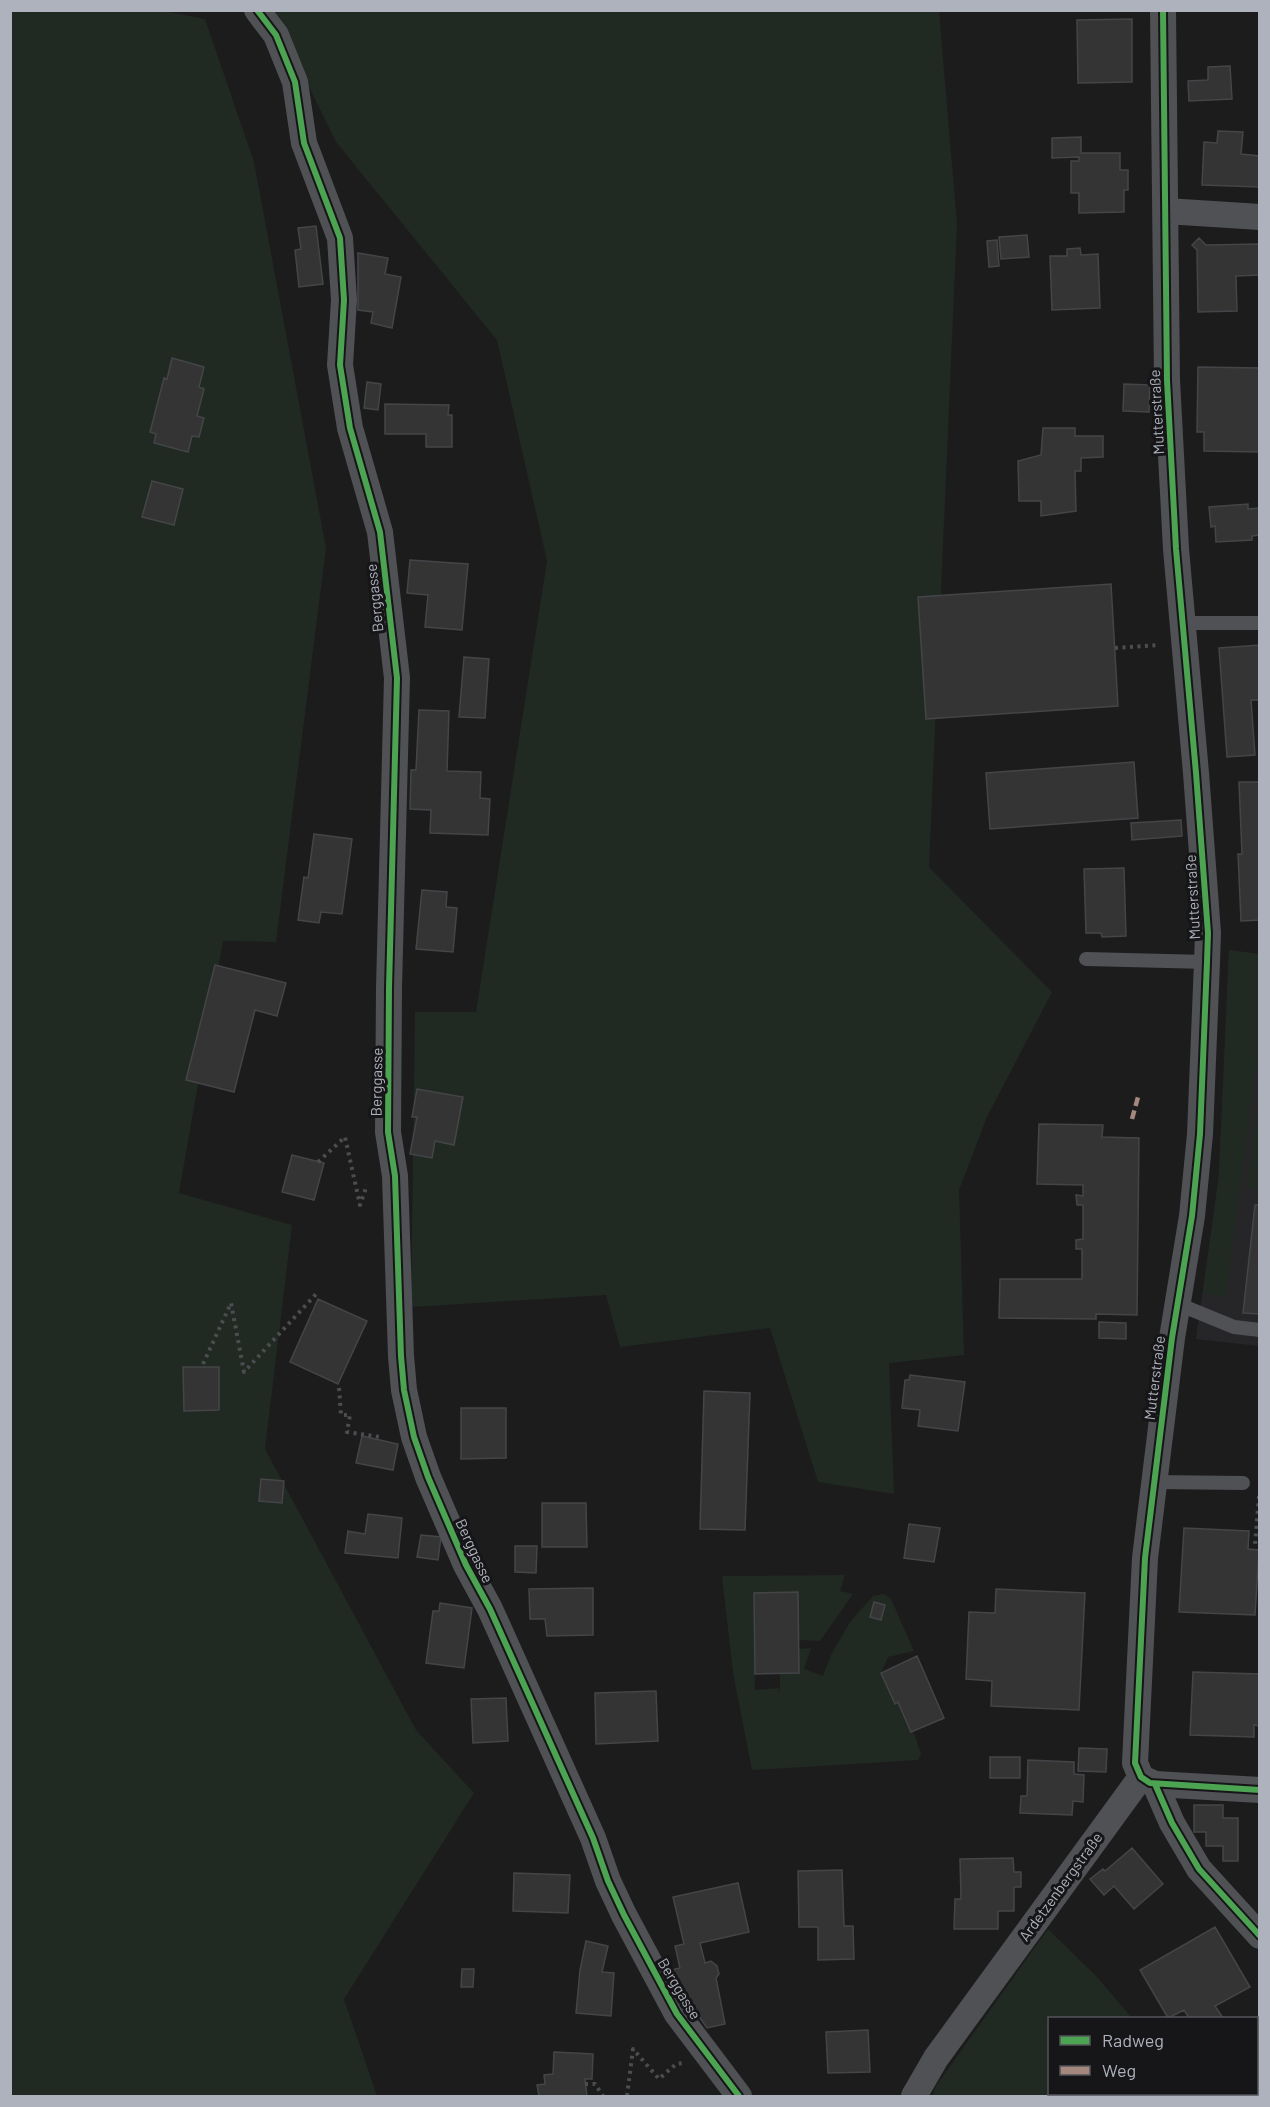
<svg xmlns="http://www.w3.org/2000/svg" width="1270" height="2107" font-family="Barlow,sans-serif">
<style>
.built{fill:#262628}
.green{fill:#212923}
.building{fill:#343434;stroke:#444548;stroke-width:1.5}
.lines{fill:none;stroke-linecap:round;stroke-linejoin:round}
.path{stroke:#4c4d50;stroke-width:4;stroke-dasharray:3 4.5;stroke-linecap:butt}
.service{stroke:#505155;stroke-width:14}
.minor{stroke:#505155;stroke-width:26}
.quiet{stroke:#a5887d;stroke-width:4.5;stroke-dasharray:9 4.5;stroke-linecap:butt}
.cycleway-casing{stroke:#161618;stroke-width:10}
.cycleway{stroke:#4ca352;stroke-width:6}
.labels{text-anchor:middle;stroke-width:6;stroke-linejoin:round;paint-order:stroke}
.street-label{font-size:15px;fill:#aeb2bc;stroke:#161618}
</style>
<rect width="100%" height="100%" fill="#1c1c1c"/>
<!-- built -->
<path class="built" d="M1229 950 1259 954V1346L1196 1339 1219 1175Z"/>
<!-- green -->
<path class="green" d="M159 10 205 19 254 162 326 548 276 942 223 941 179 1193 292 1225 265 1449 416 1730 474 1793 344 1999 377 2096H11L10 11Z
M272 11H939L957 224 929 867 1052 992 987 1117 959 1190 964 1355 889 1363 894 1494 818 1482 770 1328 620 1347 606 1295 411 1307 415 1012H476L547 561 497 340 336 142Z
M1229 950 1259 954V1045L1226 1296 1203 1293 1219 1175Z
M1259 1087V1190L1247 1189Z
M845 1575 840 1591 853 1594 820 1641 798 1640V1592L754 1593 755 1690 779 1688 780 1694V1673H799V1649L811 1648 804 1669 823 1676 831 1655 850 1622 873 1596 884 1594 891 1599 914 1651 888 1657 881 1673 894 1703 898 1702 911 1732 914 1733 921 1754 918 1760 752 1770 733 1673 722 1576Z
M1048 1929 1096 1976 1132 2018H1050V2094H1183L1185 2096H932L936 2086Z"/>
<!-- building -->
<path class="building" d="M1132 19V82L1078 83 1077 20Z
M1230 66 1232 99 1189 101 1188 81 1208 80V67Z
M1218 131 1243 132 1241 154 1260 156V187L1202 185 1204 142 1217 143Z
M1081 137V153H1120V170H1128V190H1124V212L1079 213V193H1071V161H1079V157L1052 158V138Z
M316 226 323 284 299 287 295 250 301 249 298 228Z
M1027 235 1029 257 1001 259 999 237Z
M1199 238 1206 245 1260 244V275L1236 276 1237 311 1198 312 1197 250 1192 245Z
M997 240 999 266 989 267 987 241Z
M1080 248 1081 255 1098 254 1100 308 1052 310 1050 256H1067V249Z
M358 253 388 258 385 274 401 277 392 328 371 323 373 312 358 310Z
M172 358 204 367 199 387 204 389 197 416 204 418 199 437 192 436 188 452 154 443 156 434 150 432 164 378 167 379Z
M1198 367 1260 368V452L1204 451V432H1197Z
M367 382 381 384 378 410 364 408Z
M1124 384 1150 385 1149 412 1123 411Z
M385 404 449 405 448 415H452V447H426V434H385Z
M1043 428H1075V436H1103V457L1081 458V471H1075L1076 511 1041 516V501H1019L1018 461 1041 455Z
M152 481 183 489 174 525 142 517Z
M1248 504V509L1260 508V535L1252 536V540L1216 542 1215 526 1211 527 1209 507Z
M410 560 468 564 462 630 425 627 428 595 407 593Z
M1111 584 1118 706 926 719 918 597Z
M1260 645V700H1251L1255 755 1227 757 1219 648Z
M464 657 489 659 485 718 459 717Z
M419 710 449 711 447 771 481 772 480 798 490 799 488 835 430 833 431 810 410 809 411 770H416Z
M1134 762 1138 818 990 829 986 773Z
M1239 782H1260V920L1241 921 1238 854H1242Z
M1181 820 1182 836 1132 840 1131 823Z
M314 834 352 839 342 914 321 912 319 923 298 920 304 877 308 878Z
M1124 868 1126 936 1102 937 1101 933H1086L1084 869Z
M422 890 447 892 446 907 457 908 453 952 416 949Z
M215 965 286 983 277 1016 255 1010 234 1092 186 1080Z
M417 1089 463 1097 454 1145 435 1141 432 1158 410 1154 417 1117H412Z
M1039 1124 1103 1125 1102 1137 1139 1138 1137 1315 1096 1314V1319L999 1318 1000 1279H1082V1249H1076V1240L1083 1239V1205H1077L1076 1195 1083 1196V1185L1037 1184Z
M292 1155 324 1163 314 1200 282 1192Z
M1255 1205H1260V1314L1243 1313Z
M318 1299 367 1321 338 1384 290 1362Z
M1099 1322 1126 1323V1339L1099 1338Z
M183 1367H219V1410L184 1411Z
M910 1375 965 1382 958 1431 918 1426 920 1410 902 1408 905 1380H909Z
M704 1391 750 1393 745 1530 700 1529Z
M461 1408H506V1458L461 1459Z
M362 1436 398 1444 393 1470 356 1463Z
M261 1479 284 1481 282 1503 259 1501Z
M542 1503H586L587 1547H542Z
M368 1514 402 1518 398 1558 345 1553 348 1531 365 1534Z
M909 1524 940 1528 934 1562 904 1558Z
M1184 1528 1249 1531 1248 1549 1259 1550 1255 1615 1179 1612Z
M421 1535 441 1537 438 1560 417 1557Z
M515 1546H537L536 1573 515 1572Z
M593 1588V1635L547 1636 545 1619H530L529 1589Z
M996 1589 1085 1593 1079 1710 991 1706 992 1681 966 1679 969 1612 995 1613Z
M798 1592 799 1673 755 1674 754 1593Z
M874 1602 885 1605 881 1620 870 1617Z
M440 1603 472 1608 464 1668 426 1663 433 1611H439Z
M917 1656 944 1718 911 1732 898 1702 895 1704 881 1673Z
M1193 1672 1260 1674V1726L1254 1725V1737L1190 1735Z
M656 1691 658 1741 596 1744 595 1693Z
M506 1698 508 1741 473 1743 471 1699Z
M1079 1748 1107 1749 1106 1772 1078 1771Z
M990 1757H1020V1778H990Z
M1028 1760 1074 1762V1774L1084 1775 1083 1802 1073 1801 1072 1815 1020 1813 1021 1796H1027Z
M1194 1805H1223V1818H1238V1861H1223V1846H1206V1832H1194Z
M1132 1848 1163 1884 1134 1909 1114 1886 1104 1895 1090 1879 1103 1869 1105 1871Z
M1013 1858 1014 1872H1021V1887H1014V1911H998V1929H954L955 1899H961L960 1859Z
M842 1870 844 1926H853L854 1959 818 1960V1927H799L798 1871Z
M514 1873 570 1875 568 1913 513 1911Z
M738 1883 749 1932 700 1943 705 1963 711 1961 717 1966 719 1974 716 1978 725 2024 707 2028 667 1971 680 1968 675 1946 684 1944 673 1897Z
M1215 1927 1250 1987 1215 2006 1223 2018H1189L1184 2010 1168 2018 1140 1970Z
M586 1941 608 1946 602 1972 614 1973 611 2016 576 2013 580 1970Z
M462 1969H474L473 1987H461Z
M868 2030 870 2072 828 2073 826 2032Z
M1256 2033 1257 2038 1260 2037V2096H1222L1221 2094H1256Z
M554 2052 593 2054 592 2079H585L587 2096H539L537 2085 545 2084 544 2075 553 2074Z"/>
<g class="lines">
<!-- path -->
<path class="path" d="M1115 648 1159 645
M318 1162 345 1137 360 1205 367 1185
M203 1364 231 1303 244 1372 318 1292
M339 1388 341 1415H350L347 1432 380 1437
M1259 1496 1255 1545 1260 1546
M585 2084H595L603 2096
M627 2096 633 2049 659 2079 676 2064 683 2063"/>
<!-- service -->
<path class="service" d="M1182 623H1260
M1086 959 1207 962
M1178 1304 1234 1327 1260 1330
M1155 1482 1243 1483"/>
<!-- minor -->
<path class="minor" d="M257 10 276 35 295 82 304 143 340 238 344 300 340 365 350 428 380 532 397 678 389 988 388 1132 395 1176 401 1356 404 1390 414 1437 428 1477 466 1565 490 1609 593 1838 608 1881 624 1915 677 2014 739 2096
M1166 211 1260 217
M1141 1777 1135 1763 1145 1558 1172 1338 1192 1216 1200 1134 1207 962 1208 933 1196 773 1176 549 1167 380 1163 10
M1142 1778 1155 1784 1260 1790
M1155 1784 1172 1823 1199 1869 1260 1936
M914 2096 936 2058 1141 1777"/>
<!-- quiet -->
<path class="quiet" d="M1132 1119 1138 1097"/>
<defs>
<path id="cycleway" d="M257 10 276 35 295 82 304 143 340 238 344 300 340 365 350 428 380 532 397 678 389 988 388 1132 395 1176 401 1356 404 1390 414 1437 428 1477 466 1565 490 1609 593 1838 608 1881 624 1915 677 2014 739 2096
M1163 10 1167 380 1176 549 1196 773 1208 933 1207 962 1200 1134 1192 1216 1172 1338 1145 1558 1135 1763 1141 1777 1150 1783 1260 1790
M1155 1784 1172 1823 1199 1869 1260 1936"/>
</defs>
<!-- cycleway casing -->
<use href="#cycleway" class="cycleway-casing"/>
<!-- cycleway -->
<use href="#cycleway" class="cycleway"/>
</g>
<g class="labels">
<!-- street labels -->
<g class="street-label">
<text transform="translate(1157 412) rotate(-93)" y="5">Mutterstraße</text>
<text transform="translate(375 598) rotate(-96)" y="5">Berggasse</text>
<text transform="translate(1193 897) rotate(-93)" y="5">Mutterstraße</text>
<text transform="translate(377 1082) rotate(-89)" y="5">Berggasse</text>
<text transform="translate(1155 1378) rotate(-83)" y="5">Mutterstraße</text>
<text transform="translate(474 1551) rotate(65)" y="5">Berggasse</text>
<text transform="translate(1061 1887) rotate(-54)" y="5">Ardetzenbergstraße</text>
<text transform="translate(679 1989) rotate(59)" y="5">Berggasse</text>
</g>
</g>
<!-- border -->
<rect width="1270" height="2107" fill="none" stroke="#aeb2bc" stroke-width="24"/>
<!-- legend -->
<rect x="1048" y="2017" width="210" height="78" fill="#161618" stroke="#53545a" stroke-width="1.5"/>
<rect x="1060" y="2036" width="30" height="9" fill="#4ca352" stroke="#53545a" stroke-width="1.5"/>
<text x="1102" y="2047" font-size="18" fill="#aeb2bc">Radweg</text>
<rect x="1060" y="2066" width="30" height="9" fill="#a5887d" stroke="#53545a" stroke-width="1.5"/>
<text x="1102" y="2077" font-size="18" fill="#aeb2bc">Weg</text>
</svg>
